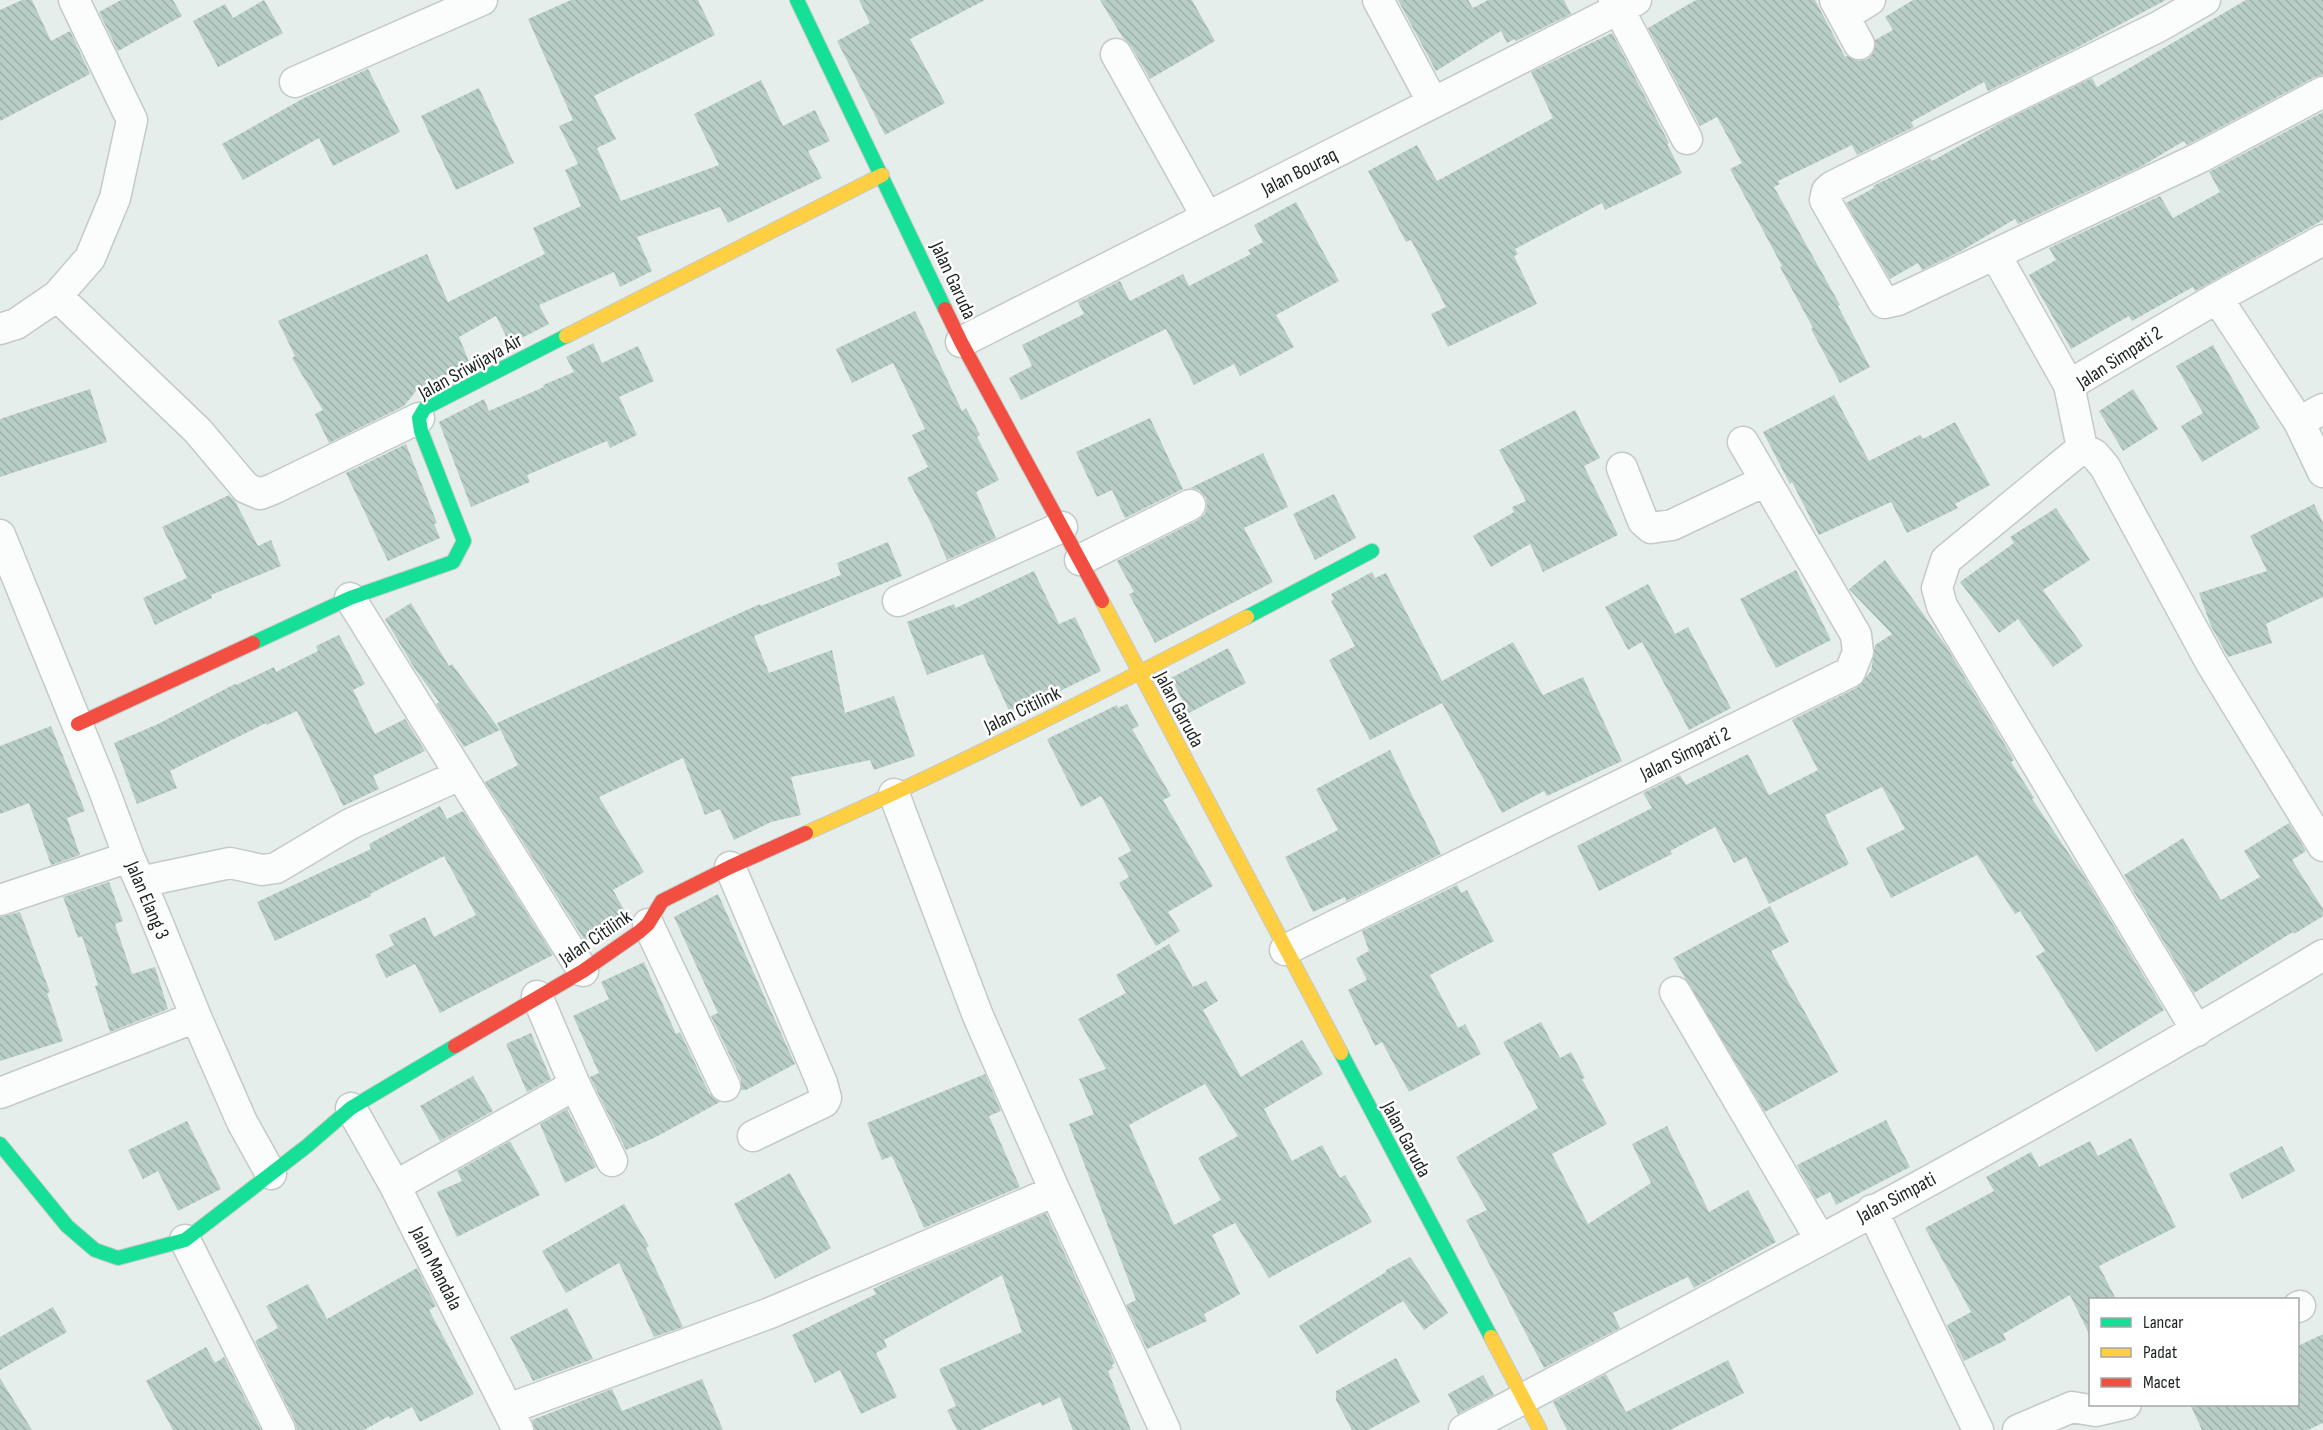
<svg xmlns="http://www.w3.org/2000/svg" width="2323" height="1430" font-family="'Sofia Sans Condensed',sans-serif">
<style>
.building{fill:url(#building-back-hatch);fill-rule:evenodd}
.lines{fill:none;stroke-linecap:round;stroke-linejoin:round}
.street-casing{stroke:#c3cac7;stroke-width:33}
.fast-casing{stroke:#c3cac7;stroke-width:16}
.slow-casing{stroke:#c3cac7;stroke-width:16}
.jam-casing{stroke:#c3cac7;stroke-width:16}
.street{stroke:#fbfcfc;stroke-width:30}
.fast{stroke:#16e098;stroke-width:14}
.slow{stroke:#ffcf43;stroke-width:14}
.jam{stroke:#f24e42;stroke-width:14}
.labels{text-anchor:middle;stroke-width:5;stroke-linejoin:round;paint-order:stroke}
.street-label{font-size:20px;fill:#1e2422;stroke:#fff}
</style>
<defs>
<pattern id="building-back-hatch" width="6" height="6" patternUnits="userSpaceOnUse" patternTransform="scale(1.5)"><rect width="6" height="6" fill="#b8cec7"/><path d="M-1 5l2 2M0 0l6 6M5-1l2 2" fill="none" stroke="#9eb1ab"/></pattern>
</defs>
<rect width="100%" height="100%" fill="#e6eeeb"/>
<!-- building -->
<path class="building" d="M22 0H32L51 41 70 31 90 74 0 121V10Z
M121 0H173L182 16 118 51 99 12Z
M264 0 283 33 218 67 193 21 225 4 233 18Z
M571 0H698L715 35 594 96 616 139 597 148 621 201 719 165 694 114 761 80 783 126 815 110 830 141 808 151 822 178 728 223 720 207 637 237 652 271 620 287 614 272 539 305 549 324 510 344 496 316 459 337 470 364 416 391 404 406 329 443 315 414 323 410 292 358 295 356 278 321 427 254 448 302 545 254 533 228 581 206 565 170 578 164 559 126 573 120 528 19Z
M859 0H985L910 39 945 103 885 135 837 41 870 23Z
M1100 0H1192L1215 41 1150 79 1131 46 1123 38Z
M1398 0H1468L1473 8 1488 0H1564L1571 14 1516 41 1515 39 1507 43 1501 31 1436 71Z
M1696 0H1815L1845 57 1847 56 1859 61 1868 59 1873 53 1875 40 1893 30 1885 17 1913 0H2166L2076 48 1988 91 1984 82 1911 122 1914 127 1857 155 1852 145 1778 181 1780 184 1774 187 1840 305 1838 306 1870 367 1840 383 1811 329 1813 328 1780 267 1782 266 1730 169 1742 163 1717 117 1700 126 1648 28Z
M2246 0H2323V75L2315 77 2191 143 2187 145 2184 141 2142 166 2018 224 2015 219 1961 251 1922 270 1918 263 1890 279 1846 203 1874 188 1873 186 1930 158 1932 161 2004 121 2092 78 2097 87Z
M1612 33 1669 143 1667 144 1682 173 1605 210 1602 203 1515 249 1518 254 1514 256 1537 304 1448 347 1431 314 1446 307 1411 240 1406 242 1368 171 1417 145 1437 181 1553 118 1531 72Z
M368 69 400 132 333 166 319 138 243 180 222 144 304 98Z
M479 88 514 163 456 190 421 116Z
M2323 112V220L2195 291 2193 287 2132 321 2129 316 2071 349 2029 275 2056 260 2049 248 2160 196 2173 218 2220 192 2209 172Z
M1296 202 1339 281 1276 315 1294 347 1240 376 1234 364 1194 385 1166 329 1021 400 1009 378 1032 366 1022 345 1084 314 1078 302 1120 281 1130 301 1183 274 1189 286 1251 254 1248 250 1263 242 1254 225Z
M915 311 962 411 966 408 980 435 977 437 999 480 976 492 996 538 947 560 932 525 907 478 928 467 912 435 925 429 893 363 852 383 836 349Z
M593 343 602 363 638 346 654 381 619 397 637 435 610 448 607 441 527 475 530 482 471 507 439 422 484 399 489 411 544 387 543 385 574 372 566 357Z
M2213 345 2260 428 2202 462 2181 426 2203 413 2176 366Z
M90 389 107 442 0 477V419Z
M2133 389 2158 429 2123 451 2099 411Z
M1834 395 1869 461 1920 435 1923 439 1955 422 1990 485 1955 504 1958 508 1907 533 1891 502 1819 535 1792 482 1790 484 1763 432Z
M1575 410 1600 458 1584 466 1618 535 1543 572 1530 544 1491 567 1473 536 1514 512 1512 507 1526 501 1499 450Z
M1150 418 1183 489 1125 518 1112 490 1097 497 1076 452Z
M406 444 437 523 434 524 440 538 388 561 346 473Z
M1263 453 1288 507 1244 528 1273 582 1155 643 1129 594 1134 592 1117 561 1198 520 1205 514 1207 507 1206 498 1199 490 1190 488Z
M1334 494 1356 538 1315 560 1293 514Z
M229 495 235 501 258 546 271 540 281 566 211 595 212 598 155 625 143 598 187 578 162 527Z
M2314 504 2323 523V597L2266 624 2272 643 2228 657 2211 626 2199 593 2267 571 2250 536Z
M2056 508 2090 560 2043 590 2083 646 2053 667 2018 619 1999 633 1960 582 2014 543 2010 537Z
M888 542 902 576 754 636 769 673 832 650 845 713 894 696 915 756 874 770 870 760 791 777 801 815 771 822 734 840 720 809 705 815 683 758 599 797 644 872 613 890 628 917 585 941 485 782 518 765 497 723 760 604 761 606 841 575 837 563Z
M1885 560 1946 646 2014 760 2011 762 2034 798 2032 799 2084 876 2164 1010 2096 1052 2036 956 2045 951 2020 911 2015 914 1977 855 1891 898 1866 848 1905 829 1882 787 1825 815 1849 864 1769 904 1746 857 1734 863 1715 827 1670 851 1672 854 1599 891 1577 846 1652 808 1643 793 1680 775 1686 785 1748 754 1769 795 1818 770 1792 720 1858 687 1871 671 1875 645 1892 634 1849 589Z
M1796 570 1831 640 1776 668 1740 599Z
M1034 571 1059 624 1075 617 1101 671 1011 715 983 654 927 675 907 622 954 604 956 608Z
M1372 572 1375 578 1386 573 1442 681 1513 642 1543 695 1583 677 1622 761 1547 796 1544 791 1502 813 1442 703 1370 740 1329 660 1355 646 1331 601 1334 599 1331 594Z
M1648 584 1675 634 1688 627 1731 708 1689 730 1642 642 1628 650 1605 607Z
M411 603 449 666 452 664 500 730 464 747 436 704 439 702 415 669 385 619Z
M339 635 365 684 353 690 375 734 405 719 425 751 373 776 379 789 343 806 297 711 267 725 266 723 170 771 177 788 137 804 114 743 158 724 235 684 236 685 274 667 276 672 318 651 316 646Z
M1228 648 1246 683 1189 713 1171 678Z
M1127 704 1139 726 1132 729 1171 796 1163 800 1213 886 1168 912 1180 931 1156 946 1119 883 1129 877 1118 858 1131 851 1101 796 1081 807 1047 739 1117 705 1118 708Z
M51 726 85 811 67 818 80 855 51 865 29 803 0 814V746Z
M1390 750 1441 854 1346 901 1345 897 1313 912 1285 857 1338 830 1316 789Z
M440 806 447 819 463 811 553 955 440 1013 415 964 386 978 375 955 394 945 389 935 425 917 434 937 476 915 444 856 370 894 371 896 275 941 257 902 371 849 369 844Z
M2289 823 2306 851 2292 860 2323 909V916L2294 934 2293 932 2194 993 2124 875 2183 838 2221 900 2260 877 2244 851Z
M109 882 123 921 115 924 132 974 155 967 168 1009 110 1032 95 986 98 985 82 936 78 938 63 897Z
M1457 885 1461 893 1467 890 1494 941 1430 975 1458 1028 1465 1024 1481 1054 1409 1092 1382 1042 1375 1046 1348 990 1367 980 1356 958 1369 951 1362 931Z
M718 894 795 1064 746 1090H741V1079L711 1016 718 1013 674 917Z
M1770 906 1789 942 1771 951 1838 1072 1765 1112 1673 958Z
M20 912 50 992 47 993 63 1041 0 1061V917Z
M1169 944 1193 987 1206 981 1218 1001 1203 1010 1241 1077 1302 1040 1323 1074 1264 1109 1292 1161 1322 1145 1340 1178 1345 1175 1372 1222 1269 1278 1235 1223 1212 1235 1240 1294 1204 1314 1207 1321 1147 1349 1126 1305 1136 1300 1069 1124 1094 1114 1079 1079 1106 1069 1078 1019 1126 993 1116 975ZM1205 1084 1238 1136 1198 1158 1221 1200 1174 1225 1129 1125Z
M644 962 676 1034 680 1032 709 1093 720 1102 654 1138 626 1150 590 1077 599 1073 573 1016 609 999 601 982Z
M1541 1022 1560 1058 1571 1052 1585 1078 1582 1079 1607 1124 1552 1154 1588 1224 1651 1183 1632 1144 1667 1126 1709 1212 1748 1190 1776 1242 1694 1288 1688 1277 1613 1313 1620 1328 1544 1368 1466 1220 1487 1210 1456 1157 1538 1108 1503 1042Z
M531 1033 551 1079 527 1092 506 1044Z
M985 1074 1001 1111 989 1116 1020 1187 924 1228 892 1156 882 1160 867 1123Z
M473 1076 493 1111 440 1141 420 1106Z
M567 1109 596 1167 565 1183 540 1124Z
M1886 1120 1910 1167 1836 1205 1830 1192 1816 1199 1797 1165Z
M187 1121 221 1189 178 1211 158 1171 143 1179 128 1150Z
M2131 1138 2176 1227 2099 1266 2116 1299H2091V1338L2070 1295 2003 1334 2006 1340 1964 1361 1947 1325 1971 1312 1925 1228 1994 1191 1986 1177 2031 1152 2039 1167 2090 1141 2098 1156Z
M510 1141 540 1195 457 1237 437 1192 462 1181 457 1171Z
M2282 1146 2295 1171 2242 1199 2229 1174Z
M790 1173 831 1248 775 1279 734 1204Z
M624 1204 649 1246 646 1248 683 1327 654 1337 619 1263 566 1293 542 1251Z
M1046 1213 1115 1363 1112 1365 1113 1368 1108 1371 1131 1430H1073L1060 1397 1042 1406 1040 1402 980 1430H957L947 1410 956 1406 939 1369 1022 1332 1002 1275 884 1340 887 1347 876 1353 897 1397 861 1414 840 1370 815 1383 792 1335 876 1294 873 1289 889 1281Z
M1410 1257 1448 1313 1424 1330 1403 1301 1317 1354 1299 1326 1386 1272V1270Z
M417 1268 436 1306 429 1310 474 1394 420 1422 412 1407 390 1419 389 1416 364 1430H297L295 1422 255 1341 278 1328 266 1306 308 1284 327 1319Z
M53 1307 67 1332 0 1370V1337Z
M567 1308 593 1359 533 1381 510 1337Z
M2323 1334V1423L2308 1430H2202L2190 1404H2298V1346Z
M206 1347 215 1363 224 1357 261 1430H173L146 1381Z
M1396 1358 1420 1402 1368 1430H1352L1336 1400V1391Z
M1728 1360 1744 1393 1670 1430H1567L1553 1402 1606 1374 1626 1412Z
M1483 1375 1494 1395 1458 1414 1448 1394Z
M0 1378 32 1430H0Z
M702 1379 723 1430H535L532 1420 612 1389 622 1411Z"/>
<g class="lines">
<defs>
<path id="street" d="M1378 0 1433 103
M1614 0 1687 139
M1835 0 1859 44
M2205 0 2158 27 1833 186 1827 191 1825 200 1884 303 1898 300 2199 158 2323 92
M1844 16 1870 0
M1116 54 1207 217
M295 82 482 0
M2323 240 2217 298 2299 422 2323 472
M1995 254 2069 385
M57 296 198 431 246 488 260 494 273 489 419 418
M0 329 16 324 57 296 90 258 115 198 132 120 74 0
M961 342 1636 0
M2299 422 2323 409
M2082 448 2095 455 2105 467 2211 663 2323 846
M1622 468 1643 521 1651 528 1672 525 1765 481
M0 535 102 785 129 857 150 904 196 1017 242 1122 271 1174
M1080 560 1190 505
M350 598 583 971
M898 601 1062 527
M894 794 978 1016 1055 1191
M730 867 822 1083 826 1098 824 1102 753 1136
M140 882 230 863 262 870 276 868 350 824 460 775
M0 900 129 857
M648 924 725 1086
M1285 950 1850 672 1858 652 1856 635 1743 442
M1675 992 1820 1239
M537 996 575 1085 612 1161
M2197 1031 1942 606 1937 588 1946 560 2082 448 2069 385 2217 298
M0 1093 196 1017
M351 1108 395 1186 518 1430
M395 1186 575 1085
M1872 1210 1978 1430
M185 1240 280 1430
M2298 1307 2300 1306
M508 1409 770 1313 1055 1191 1165 1430
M1464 1430C1753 1277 2043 1124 2323 955
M2018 1430 2072 1407 2096 1411 2126 1404"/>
<path id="fast" d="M797 0 945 309
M1247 617 1372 551
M253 643 350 598 453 562 464 541 421 431 419 418 425 408 566 336
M1341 1053 1491 1337
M0 1144 67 1226 95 1250 118 1258 185 1240 307 1146 351 1108 455 1046"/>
<path id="slow" d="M566 336 882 175
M1102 601 1341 1053
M806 833C956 767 1102 692 1247 617
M1491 1337 1540 1430"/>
<path id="jam" d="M945 309 961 342 1102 601
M78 724 253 643
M455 1046 583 971 639 932 648 924 662 901 730 867 806 833"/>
</defs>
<!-- street casing -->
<use href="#street" class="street-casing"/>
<!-- fast casing -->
<use href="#fast" class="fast-casing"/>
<!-- slow casing -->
<use href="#slow" class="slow-casing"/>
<!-- jam casing -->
<use href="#jam" class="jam-casing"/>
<!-- street -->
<use href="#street" class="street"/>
<!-- fast -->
<use href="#fast" class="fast"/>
<!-- slow -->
<use href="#slow" class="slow"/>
<!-- jam -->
<use href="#jam" class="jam"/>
</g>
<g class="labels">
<!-- street labels -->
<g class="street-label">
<text transform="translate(1299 171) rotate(-27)" y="7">Jalan Bouraq</text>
<text transform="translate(954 280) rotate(65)" y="7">Jalan Garuda</text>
<text transform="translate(2119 357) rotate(-33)" y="7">Jalan Simpati 2</text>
<text transform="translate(470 366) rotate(-29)" y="7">Jalan Sriwijaya Air</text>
<text transform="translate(1022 709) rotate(-26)" y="7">Jalan Citilink</text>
<text transform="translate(1180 709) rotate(62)" y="7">Jalan Garuda</text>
<text transform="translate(1685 753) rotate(-26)" y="7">Jalan Simpati 2</text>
<text transform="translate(148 900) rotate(67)" y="7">Jalan Elang 3</text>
<text transform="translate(595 937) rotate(-34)" y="7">Jalan Citilink</text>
<text transform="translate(1407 1139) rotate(62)" y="7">Jalan Garuda</text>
<text transform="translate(1896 1197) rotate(-28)" y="7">Jalan Simpati</text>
<text transform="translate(437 1268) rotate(63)" y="7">Jalan Mandala</text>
</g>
</g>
<!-- legend -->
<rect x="2089" y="1298" width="210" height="108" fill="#ffffff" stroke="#a5a7a7" stroke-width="1.5"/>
<rect x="2101" y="1318" width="30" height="9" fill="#16e098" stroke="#a5a7a7" stroke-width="1.5"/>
<text x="2143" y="1328" font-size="18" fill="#1e2422">Lancar</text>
<rect x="2101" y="1348" width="30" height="9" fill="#ffcf43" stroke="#a5a7a7" stroke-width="1.5"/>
<text x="2143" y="1358" font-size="18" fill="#1e2422">Padat</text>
<rect x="2101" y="1378" width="30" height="9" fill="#f24e42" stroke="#a5a7a7" stroke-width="1.5"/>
<text x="2143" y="1388" font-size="18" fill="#1e2422">Macet</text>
</svg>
